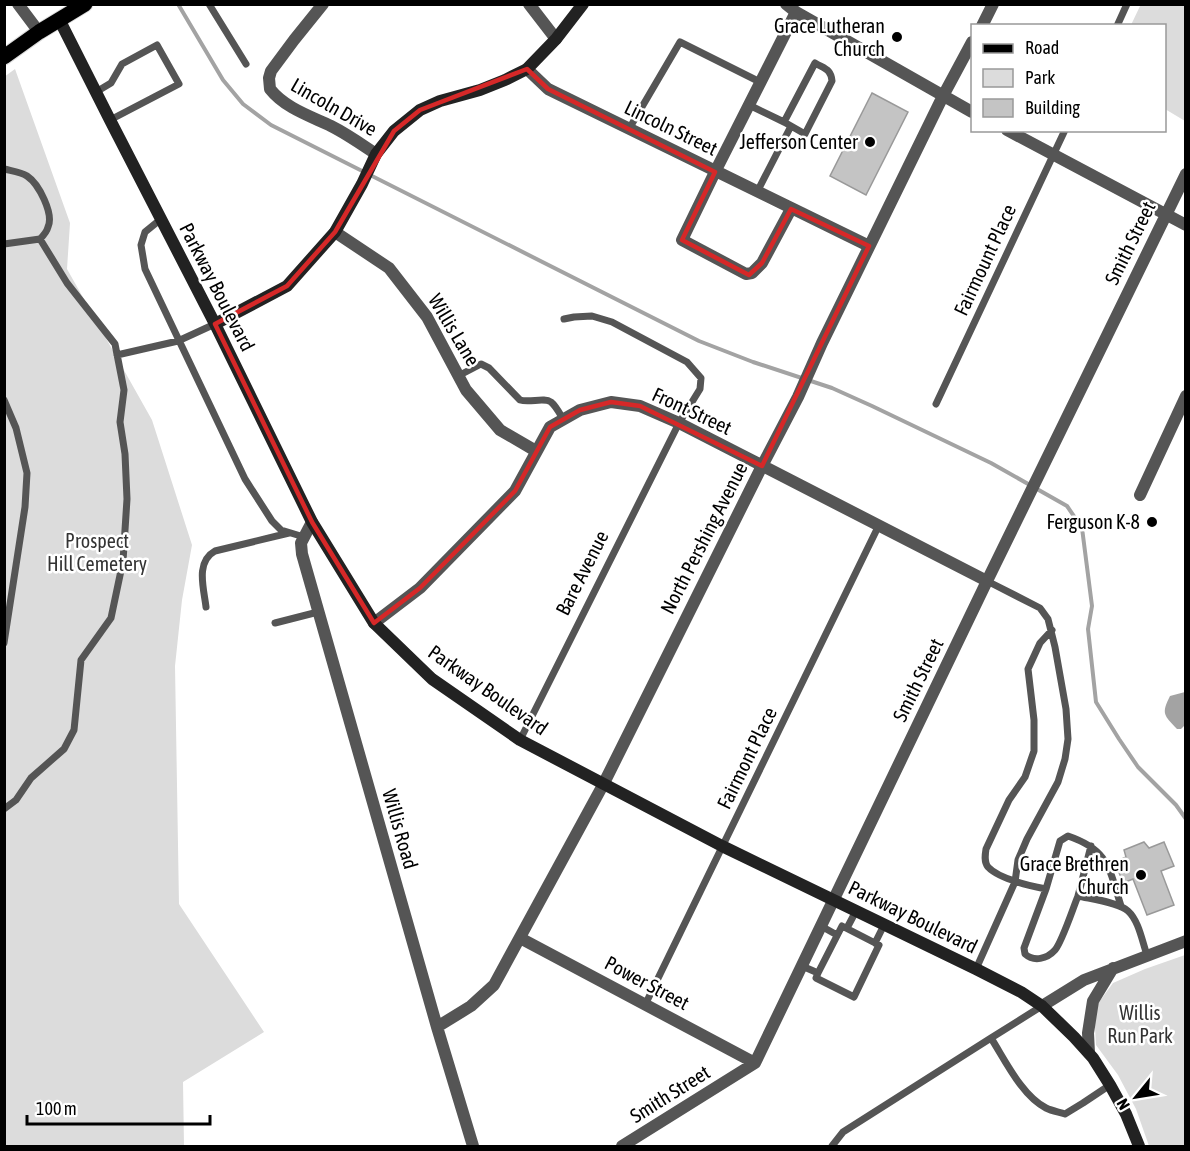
<svg xmlns="http://www.w3.org/2000/svg" width="1190" height="1151" font-family="'Asap Condensed',sans-serif">
<style>
.green{fill:#dcdcdc}
.water{fill:#a3a3a3}
.lines{fill:none;stroke-linecap:round;stroke-linejoin:round}
.stream{stroke:#a3a3a3;stroke-width:4}
.building{fill:#c4c4c4;stroke:#999;stroke-width:1.5}
.primary-casing{stroke:#dbdbdb;stroke-width:17}
.lane{stroke:#555;stroke-width:7}
.street{stroke:#555;stroke-width:12}
.secondary{stroke:#222;stroke-width:12}
.primary{stroke:#000;stroke-width:15}
.marked{fill:none;stroke:#d62828;stroke-width:4.5;stroke-linejoin:round}
.poi-dot{fill:#000;stroke:#fff;stroke-width:2}
.labels{text-anchor:middle;stroke-width:5;stroke-linejoin:round;paint-order:stroke}
.poi-label{font-size:20px;fill:#000;stroke:#fff;text-anchor:end}
.street-label{font-size:20px;fill:#000;stroke:#fff}
.park-label{font-size:20px;fill:#333;stroke:#fff}
</style>
<rect width="100%" height="100%" fill="#fff"/>
<!-- green -->
<path class="green" d="M1141 4 1185 5V121L1165 109 1164 26 1131 25Z
M15 69 70 223 67 269 152 420 192 545 182 600 175 666 179 904 264 1032 183 1082 184 1146H5L4 77Z
M1185 955V1146H1149L1136 1109 1118 1075 1096 1045 1094 1009 1113 983 1145 969Z"/>
<!-- water -->
<path class="water" d="M1185 692V701L1184 703V708L1185 709V725L1181 729H1177C1164 715 1161 714 1170 696Z"/>
<g class="lines">
<!-- stream -->
<path class="stream" d="M178 4 223 80 243 104 271 125 699 341 753 362 832 388 872 406 991 463 1067 506 1082 528 1092 606 1088 629 1096 702 1119 739 1138 767 1176 805 1186 819"/>
</g>
<!-- building -->
<path class="building" d="M872 93 908 112 866 195 830 176Z
M1144 842 1149 848 1164 842 1174 866 1161 871 1174 905 1147 915 1133 879 1123 883 1115 862 1126 857 1124 850Z"/>
<g class="lines">
<defs>
<path id="primary" d="M4 57 39 32 85 4"/>
</defs>
<!-- primary casing -->
<use href="#primary" class="primary-casing"/>
<!-- lane -->
<path class="lane" d="M209 4 246 64
M1117 26 1127 4
M96 92 111 83 122 64 157 45 179 84 110 120
M749 105 784 122
M629 129 680 42 760 82
M4 169C12 171 21 172 27 176 39 184 54 214 48 227 47 231 43 236 40 239
M757 192 791 126 805 134 832 81C831 69 825 69 815 63L784 122 791 126
M161 219 145 232 141 245 145 269 245 479 272 521 281 530 304 537
M4 244 40 239 67 283 115 344 124 390 120 422 125 454 127 499 123 561 111 618 81 660 74 730 64 749 31 778 16 800 4 809
M117 355 178 341 215 324
M458 376 481 364 489 368 520 400C530 403 544 397 551 402 556 406 560 414 563 419
M4 400 16 428 27 473 25 507 4 643
M936 404 1065 130
M206 607C204 589 195 562 215 551L289 533
M275 623 318 612
M1052 630 1040 643 1028 669 1034 720V751L1025 777 1009 800 986 849C985 855 984 862 988 867 999 879 1031 886 1046 889L1024 948 1025 954C1034 962 1047 959 1055 950 1062 942 1073 908 1078 896 1091 899 1118 902 1128 911 1139 921 1142 941 1147 955
M520 740 679 423 700 389 701 378 687 362 612 322 592 316 574 317 564 319
M1046 889 1060 841 1068 836C1109 850 1109 868 1121 906
M1078 896 1091 846
M821 926 837 935
M847 928 856 911
M875 943 884 925
M802 966 818 973 816 978 854 997 879 945 842 926 818 973
M976 969 1015 882 1018 860 1027 839 1058 782 1065 759 1068 739 1066 709 1055 647 1048 619 1040 608 987 581
M645 1005 879 525
M1042 1006 991 1038C1005 1060 1022 1096 1046 1108 1052 1111 1059 1112 1065 1114L1083 1103 1110 1085
M832 1146 843 1132 991 1038"/>
<!-- street -->
<path class="street" d="M18 4 39 32
M323 4 294 40 271 71 269 78 270 89C285 108 310 116 331 126 347 134 361 144 376 154
M529 4 556 39
M786 4 796 12 972 112
M982 26 993 4
M527 69 548 89 869 246
M1007 130 1186 225
M791 209 762 263 752 273 746 274 682 240 715 172 796 12
M335 232 389 268 427 317 466 390 500 430 536 451
M1140 495 1186 396
M312 522 301 543 302 554 437 1027 473 1146
M374 623 420 588 515 491 550 427 580 410 611 402 640 406 679 423 987 581
M520 938 755 1063
M1042 1006 1084 980 1186 941
M437 1027 471 1006 494 985 603 785 762 466 798 397 822 343 943 96 972 42
M1089 1053 1088 1033 1093 1001 1113 968
M622 1146 755 1063 987 581 1186 174"/>
<!-- secondary -->
<path class="secondary" d="M59 19 110 120 215 324 312 522 374 623 432 679 520 740 722 846 976 969 1021 992 1042 1006 1074 1037 1093 1058 1110 1085 1126 1114 1139 1146
M215 324 287 286 335 232 362 184 376 154 394 131 420 110 440 101 480 90 505 80 527 69 556 39 583 4"/>
<!-- primary -->
<use href="#primary" class="primary"/>
</g>
<!-- marked area -->
<path class="marked" d="M527 69 548 89 715 172 682 240 749 275 762 263 791 209 869 246 762 466 640 406 611 402 580 410 550 427 515 491 420 588 374 623 312 522 215 324 287 286 335 232 394 131 420 110Z"/>
<!-- markers -->
<g class="poi-dot">
<circle cx="897" cy="37" r="6"/>
<circle cx="870" cy="142" r="6"/>
<circle cx="1152" cy="522" r="6"/>
<circle cx="1141" cy="875" r="6"/>
</g>
<g class="labels">
<!-- poi labels -->
<g class="poi-label">
<text x="885" y="33">Grace Lutheran<tspan x="885" dy="23">Church</tspan></text>
<text x="858" y="149">Jefferson Center</text>
<text x="1140" y="529">Ferguson K-8</text>
<text x="1129" y="871">Grace Brethren<tspan x="1129" dy="23">Church</tspan></text>
</g>
<!-- street labels -->
<g class="street-label">
<text transform="translate(334 107) rotate(30)" y="7">Lincoln Drive</text>
<text transform="translate(671 128) rotate(26)" y="7">Lincoln Street</text>
<text transform="translate(1130 243) rotate(-64)" y="7">Smith Street</text>
<text transform="translate(985 260) rotate(-65)" y="7">Fairmount Place</text>
<text transform="translate(217 287) rotate(63)" y="7">Parkway Boulevard</text>
<text transform="translate(454 330) rotate(59)" y="7">Willis Lane</text>
<text transform="translate(692 411) rotate(25)" y="7">Front Street</text>
<text transform="translate(704 538) rotate(-63)" y="7">North Pershing Avenue</text>
<text transform="translate(582 573) rotate(-63)" y="7">Bare Avenue</text>
<text transform="translate(918 680) rotate(-64)" y="7">Smith Street</text>
<text transform="translate(488 690) rotate(35)" y="7">Parkway Boulevard</text>
<text transform="translate(747 758) rotate(-64)" y="7">Fairmont Place</text>
<text transform="translate(400 829) rotate(74)" y="7">Willis Road</text>
<text transform="translate(913 917) rotate(26)" y="7">Parkway Boulevard</text>
<text transform="translate(647 983) rotate(28)" y="7">Power Street</text>
<text transform="translate(670 1094) rotate(-32)" y="7">Smith Street</text>
</g>
<!-- park labels -->
<g class="park-label">
<text x="97" y="548">Prospect<tspan x="97" dy="23">Hill Cemetery</tspan></text>
<text x="1140" y="1020">Willis<tspan x="1140" dy="23">Run Park</tspan></text>
</g>
</g>
<!-- border -->
<rect width="1190" height="1151" fill="none" stroke="#000000" stroke-width="12"/>
<!-- legend -->
<rect x="971" y="24" width="195" height="108" fill="#ffffff" stroke="#999999" stroke-width="1.5"/>
<rect x="983" y="44" width="30" height="9" fill="#000000" stroke="#999999" stroke-width="1.5"/>
<text x="1025" y="54" font-size="18" fill="#000000">Road</text>
<rect x="983" y="69" width="30" height="18" fill="#dcdcdc" stroke="#999999" stroke-width="1.5"/>
<text x="1025" y="84" font-size="18" fill="#000000">Park</text>
<rect x="983" y="99" width="30" height="18" fill="#c4c4c4" stroke="#999999" stroke-width="1.5"/>
<text x="1025" y="114" font-size="18" fill="#000000">Building</text>
<!-- north arrow -->
<g transform="translate(1136 1097) rotate(240)" stroke="#ffffff" stroke-width="4.5" paint-order="stroke">
<path d="M0-4.5L10 22L0 15L-10 22Z" fill="#000000"/>
<text y="-9" font-size="16" font-weight="bold" text-anchor="middle" fill="#000000">N</text>
</g>
<!-- scale -->
<path d="M27 1115v9h183v-9" fill="none" stroke="#000000" stroke-width="3"/>
<text x="36" y="1115" font-size="18" fill="#000000" stroke="#ffffff" stroke-width="4.5" paint-order="stroke">100 m</text>
</svg>
